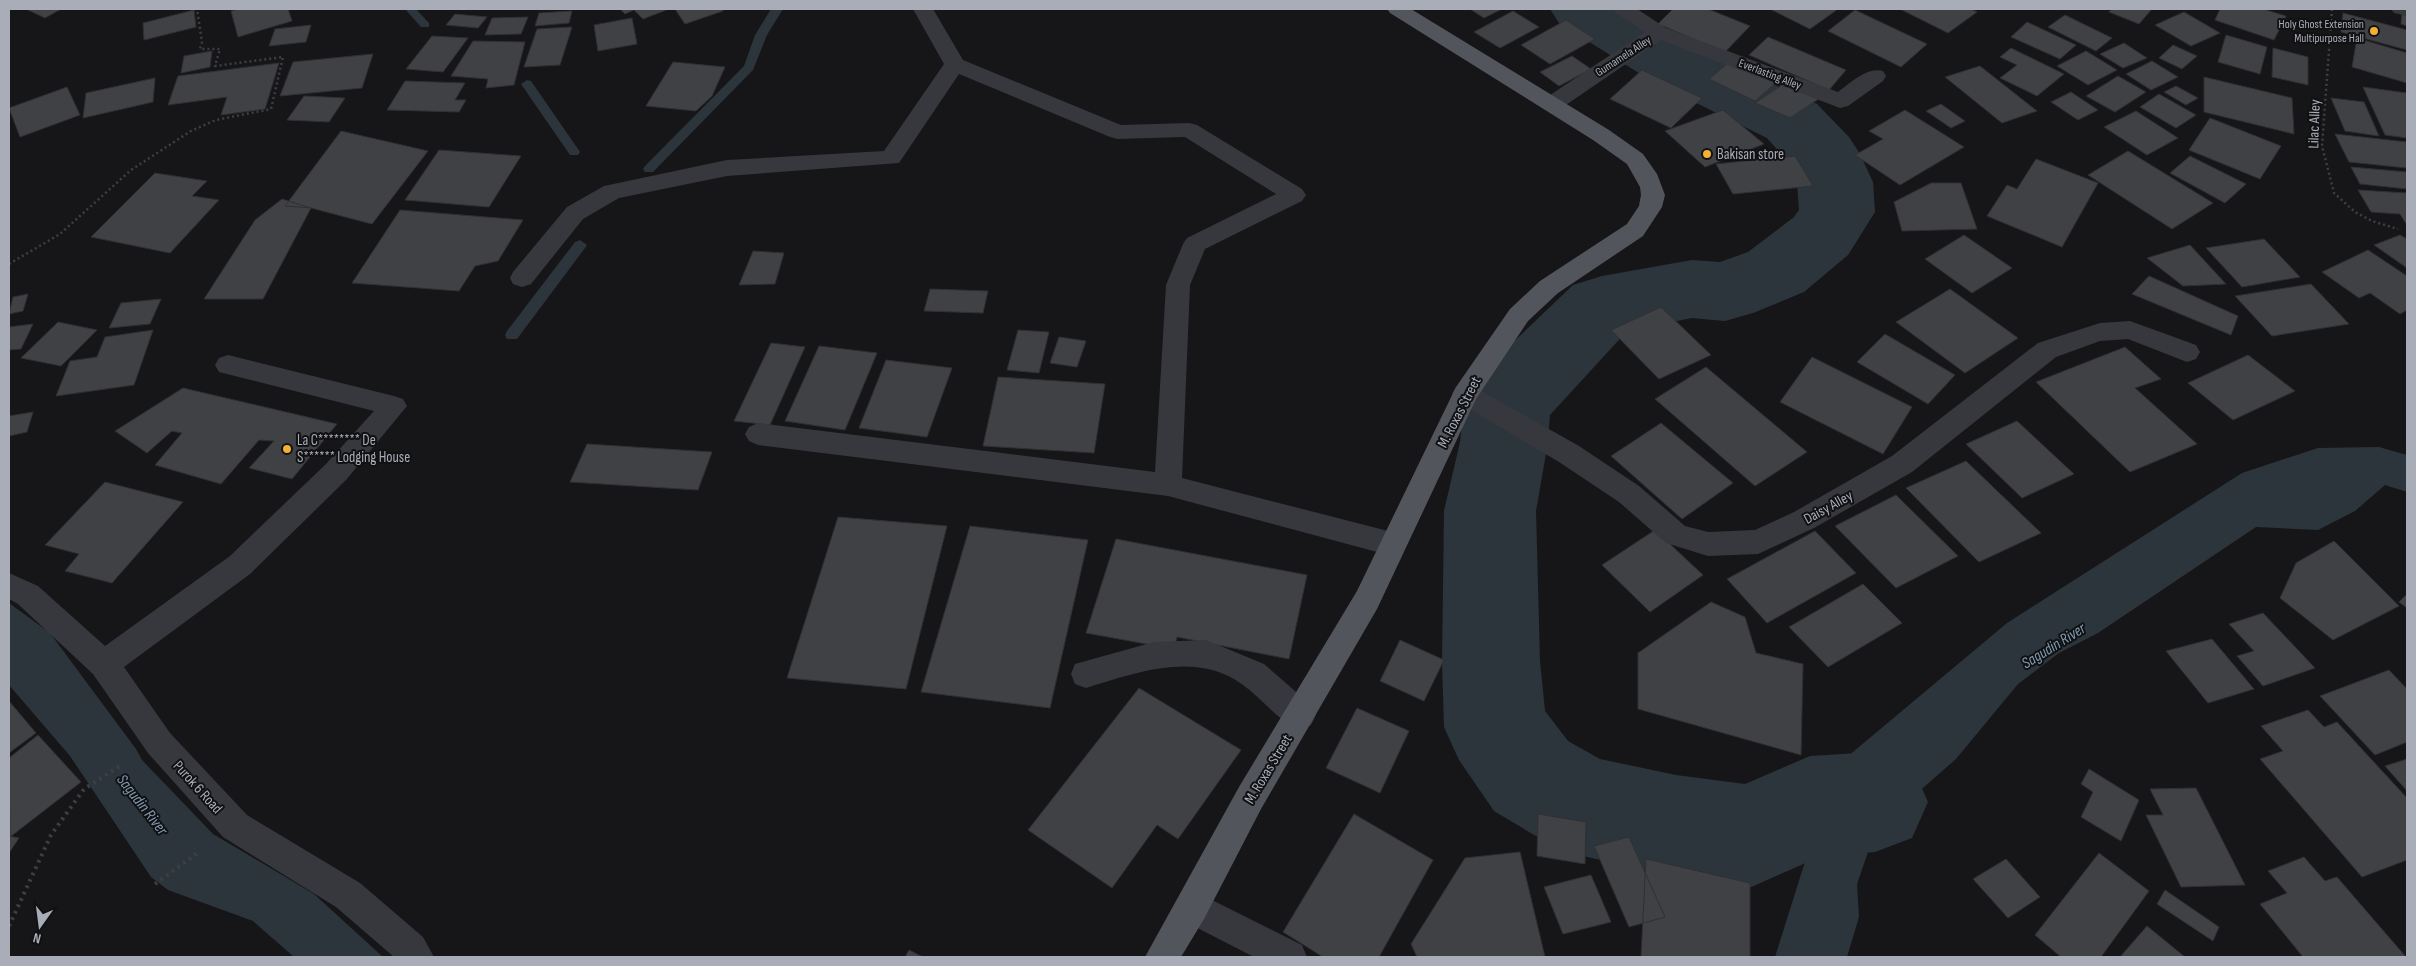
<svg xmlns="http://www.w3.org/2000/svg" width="2416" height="966" font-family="'Sofia Sans Condensed',sans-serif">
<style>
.water{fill:#2c353c}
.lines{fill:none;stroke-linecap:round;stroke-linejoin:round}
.stream{fill:#2c353c;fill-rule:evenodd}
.river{fill:#2c353c;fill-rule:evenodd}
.building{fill:#404145;stroke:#303034}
.path-far1{stroke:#3d3f44;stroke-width:2.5;stroke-dasharray:2 3;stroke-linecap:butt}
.path{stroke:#3d3f44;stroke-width:4;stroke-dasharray:2.5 4.5;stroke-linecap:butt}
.minor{fill:#37383d;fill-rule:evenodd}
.major{fill:#53555c;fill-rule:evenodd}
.poi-dot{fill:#f2b134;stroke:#111113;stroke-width:2}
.labels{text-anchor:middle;stroke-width:4;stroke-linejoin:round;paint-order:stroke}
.far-poi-label{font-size:12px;fill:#a8adb8;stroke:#111113;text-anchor:end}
.far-street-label{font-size:12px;fill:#a8adb8;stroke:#111113}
.street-label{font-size:15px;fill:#a8adb8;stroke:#111113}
.poi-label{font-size:15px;fill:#a8adb8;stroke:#111113;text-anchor:start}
.water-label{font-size:16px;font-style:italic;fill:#7f9bb3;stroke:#111113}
</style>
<rect width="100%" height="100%" fill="#161618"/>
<!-- water -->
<path class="water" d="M2379 447 2407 455V492L2385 485 2355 511 2318 530 2256 527 2098 633 2059 653 2018 684 1956 759 1908 801 1868 852 1857 884 1859 917 1847 957H1775L1803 868 1841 762 2007 623 2242 473 2318 448Z
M9 603 50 633 136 749 142 760 213 834 314 894 383 957H294L253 921 168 890 151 877 70 756 9 685Z"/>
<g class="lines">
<!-- stream -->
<path class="stream" d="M405 9H416L429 23V27H421Z
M771 9H783L767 35 753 70 653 172H645L643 169 645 166 744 66 755 35Z
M527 80 531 81 578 149 580 152 578 155H570L521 84Z
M580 240 587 245 585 248 517 339H507L505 335 507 331 575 242Z"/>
<!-- river -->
<path class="river" d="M1550 9H1630L1698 50 1817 104 1849 137 1860 154 1873 182 1875 212 1848 255 1804 292 1753 313 1725 321 1692 318 1627 331 1550 415 1548 442 1536 511 1540 661 1545 711 1568 741 1600 759 1676 775 1745 784 1810 756 1875 752 1912 766 1928 802 1912 838 1875 852 1819 857 1749 888 1676 877 1583 856 1546 842 1494 811 1459 760 1444 727 1442 661 1444 511 1460 442 1464 406 1477 382 1504 351 1573 285 1602 276 1692 260 1720 262 1748 252 1794 217 1799 210 1797 182 1790 164 1767 138 1650 80 1559 23Z"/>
</g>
<!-- building -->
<path class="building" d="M26 9H61L45 18Z
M239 9H288L292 21 238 37 231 11Z
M620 9H669L643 19 634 10 625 14Z
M675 9H722L723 11 685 24Z
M1470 9H1502L1484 18Z
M1673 9H1708L1750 26 1725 52 1658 24Z
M1770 9H1838L1810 29Z
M1900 9H1971L1977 12 1948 33Z
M2112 9H2152L2139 24 2109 12Z
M2220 9H2263L2286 16 2274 40 2215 20Z
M194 10 196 27 144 40 143 23Z
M1855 10 1927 44 1901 67 1828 31Z
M572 11 569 23 535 26 539 13Z
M1513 11 1539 27 1500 48 1474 32Z
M2184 12 2220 33 2191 46 2155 25Z
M2343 13 2407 30V50L2341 32Z
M455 14 487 17 478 28 446 25Z
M2402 14 2407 16V26L2401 24Z
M2065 15 2112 38 2096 51 2048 27Z
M528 17 521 34 485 35 492 18Z
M632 18 637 44 598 51 594 25Z
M1566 20 1595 39 1550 64 1521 45Z
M2027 22 2076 45 2060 59 2011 37Z
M311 25 306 42 269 46 275 29Z
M572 27 560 65 524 67 537 29Z
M2226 35 2267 47 2260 74 2218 62Z
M432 36 468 38 443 72 406 69Z
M1768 37 1846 70 1829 90 1749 55Z
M2357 38 2407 53V83L2352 67Z
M473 41 525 42 514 85 486 88 488 79 451 76Z
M2124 43 2147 58 2123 68 2100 54Z
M2173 45 2197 56 2182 69 2159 58Z
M2011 48 2064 74 2037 96 2000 78 2017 65 2000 57Z
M2273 48 2308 57V85L2272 77Z
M212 51 210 67 181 73 184 56Z
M2086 51 2117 70 2088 85 2057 66Z
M373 54 362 88 280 96 293 62Z
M1572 56 1591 69 1559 86 1540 72Z
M2152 61 2178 77 2151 90 2126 74Z
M673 62 725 67 712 96 696 111 646 106Z
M279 63 265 109 221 115 227 97 168 105 178 76Z
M1728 63 1777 82 1755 101 1709 79Z
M1980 66 2037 111 2002 123 1945 77Z
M1642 70 1702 98 1671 128 1610 99Z
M2118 76 2146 92 2115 112 2086 96Z
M2204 77 2292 98 2294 134 2204 112Z
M155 78 153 102 83 118 86 93Z
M405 81 465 83 455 100H466L459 112 387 110Z
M1785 83 1820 98 1790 118 1755 103Z
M2176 86 2198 98 2186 105 2164 92Z
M67 87 80 115 20 137 9 108Z
M2363 87 2407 93V138L2385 135Z
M2071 92 2098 110 2078 120 2051 102Z
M2159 94 2196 115 2176 128 2140 107Z
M304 96 345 98 329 122 287 120Z
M2331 98 2364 102 2379 136 2345 131Z
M1941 104 1965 121 1951 128 1926 111Z
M1723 110 1764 144 1705 167 1665 131Z
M1905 110 1964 147 1900 185 1855 155 1883 139 1869 131Z
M2136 111 2178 138 2147 155 2104 127Z
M2210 118 2281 146 2260 179 2189 150Z
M341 131 428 151 372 224 311 208 285 206Z
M2335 134 2407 142V168L2349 162Z
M439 150 521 156 489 207 405 200Z
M2128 151 2213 203 2172 229 2088 175Z
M1795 156 1813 186 1733 194 1716 164Z
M2190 156 2246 184 2225 203 2170 173Z
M2036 159 2098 183 2062 247 1987 216 2007 185 2017 189Z
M2351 167 2407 172V189L2360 184Z
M155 173 207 181 192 196 219 200 170 253 91 237Z
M1931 183H1961L1977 229 1902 231 1894 202Z
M2358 190 2407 193V225L2400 214 2371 212Z
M282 199 311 208 263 299H204L255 220Z
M400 210 523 220 498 261 475 266 459 291 352 283Z
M1964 235 2012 268 1972 293 1925 259Z
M2400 235 2407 239V268L2374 245Z
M2264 239 2300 277 2242 287 2206 248Z
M2190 245 2226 284 2183 286 2147 258Z
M2368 250 2407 276V310L2400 314 2370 293 2359 298 2322 272Z
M753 251 784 253 775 284 739 285Z
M2149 276 2238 316 2231 335 2132 294Z
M2311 284 2349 324 2272 336 2235 296Z
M930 289 988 291 983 313 924 311Z
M1950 289 2018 338 1965 373 1896 322Z
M28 294 23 311 9 314 13 297Z
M161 299 150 324 109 328 121 303Z
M1661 307 1711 355 1659 379 1611 330Z
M58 322 97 330 61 366 21 358Z
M33 324 21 349 9 350V327Z
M153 330 134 385 56 396 70 361 97 357 105 337Z
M1018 330 1049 332 1039 373 1007 370Z
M1885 334 1955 375 1928 404 1857 362Z
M1059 337 1086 341 1077 367 1050 363Z
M771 343 805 347 770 425 734 421Z
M819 346 877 353 845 430 785 421Z
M2125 347 2161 379 2135 388 2197 444 2130 472 2036 382Z
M2248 355 2295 391 2233 420 2188 383Z
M1812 357 1912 407 1883 454 1780 402Z
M886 360 952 368 927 437 859 428Z
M1706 367 1807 452 1755 486 1655 399Z
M998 377 1105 384 1094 453 983 446Z
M183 388 337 424 292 479 249 468 274 441 259 440 221 484 155 465 182 433 172 431 147 453 115 431Z
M33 412 27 432 9 436V416Z
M2017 421 2074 474 2022 498 1966 444Z
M1661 423 1733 483 1682 519 1611 456Z
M587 444 712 452 698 490 570 482Z
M1966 461 2041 533 1979 562 1906 488Z
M105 482 183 502 112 583 65 571 79 554 45 545Z
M1896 495 1958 556 1896 588 1835 526Z
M838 517 947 526 906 689 787 678Z
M970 526 1088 540 1050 708 921 692Z
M1655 530 1703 575 1650 612 1602 565Z
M1815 531 1856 573 1767 623 1727 579Z
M1116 539 1307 575 1289 659 1177 637 1174 649 1086 633Z
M2334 541 2399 606 2333 640 2280 598 2296 563Z
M1863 584 1902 623 1828 667 1789 627Z
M2407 594V608L2399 602Z
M1711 602 1745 617 1756 653 1803 664 1801 755 1638 709V653Z
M2263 613 2315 668 2263 686 2237 656 2254 651 2229 624Z
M2212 639 2254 689 2208 703 2166 651Z
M1400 640 1444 660 1424 701 1380 681Z
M2389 670 2407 689V742L2375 755 2320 696Z
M1139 688 1241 750 1178 839 1157 825 1112 888 1028 830Z
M9 701 36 733 9 753Z
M1357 708 1409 731 1380 793 1326 768Z
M2308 710 2324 727 2337 722 2407 798V860L2362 877 2260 759 2283 751 2261 726Z
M38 735 81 782 10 837 9 758Z
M2407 759V791L2385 766Z
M2089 769 2139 800 2121 841 2081 817 2093 792 2081 784Z
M2196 788 2245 885 2181 887 2146 815H2163L2150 789Z
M1354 814 1433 860 1379 957H1323L1283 932Z
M1538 814 1586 822 1585 864 1537 856Z
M9 836 19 838 9 853Z
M1629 837 1665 917 1629 927 1594 846Z
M1520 852 1545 957H1417L1411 944 1465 858Z
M2099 853 2149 891 2101 957H2061L2035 935Z
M2304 857 2325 881 2337 877 2406 957H2303L2260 904 2287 893 2268 871Z
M1646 859 1750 883V957H1641Z
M2006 859 2040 897 2008 918 1973 879Z
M1591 875 1611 922 1563 934 1544 887Z
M2165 890 2219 927 2213 941 2157 904Z
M2147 926 2185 957H2120Z
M909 950 923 957H905Z"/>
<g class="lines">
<!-- path-far1 -->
<path class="path-far1" d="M2332 9 2322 146 2334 193 2355 212 2372 221 2398 229
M9 264 60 234 131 170 191 131 216 120 271 109 283 57 215 66 220 49H200L202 42 197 9"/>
<!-- path -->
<path class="path" d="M155 884 199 852
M9 926 51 835 84 789 123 764"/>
<!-- minor -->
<path class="minor" d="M913 9H933L963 60 1121 125 1189 123 1197 125 1302 189 1306 195 1302 201 1205 249 1190 285 1182 478 1392 532 1402 536 1406 544 1402 552 1392 556 1168 496 758 445 749 441 745 434 749 427 758 423 1155 472 1166 285 1183 244 1187 238 1276 194 1185 137 1118 139 1110 137 959 74 899 163 727 176 619 198 583 219 531 284 522 287 513 284 510 278 513 272 567 207 604 186 727 160 884 151 944 64Z
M1613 9H1637L1666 28 1838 92C1851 83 1866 67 1883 71L1886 76 1883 81 1848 106 1840 108 1661 40 1560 109 1552 111 1544 109 1541 104 1544 99 1645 32 1616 13Z
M2391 9H2407V16L2394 13Z
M2130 321 2196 345 2200 352 2196 359 2187 362 2128 339 2100 341 2056 357 1912 472 1814 528 1758 554 1708 556 1666 543 1619 502 1559 462 1456 401 1452 394 1456 387 1465 384 1474 387 1579 446 1639 486 1685 526 1708 532 1755 530 1794 512 1892 456 2038 343 2100 323Z
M228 355 394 396 403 399 407 406 346 480 250 574 124 667 170 733 247 815 360 883 423 937 434 957H394L336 907 223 837 148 753 93 674 18 604 9 599V573L38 586 105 646 230 556 326 464 374 411 219 372 215 365 219 358Z
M1206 640 1264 664 1311 705 1316 715 1311 725 1300 729C1277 721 1263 699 1243 685 1196 650 1136 673 1086 688L1075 684 1071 674 1075 664 1154 642Z
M1192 890 1302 945 1307 957H1254L1180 919 1175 907 1180 895Z"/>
<!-- major -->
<path class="major" d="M1387 9H1411L1609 130 1643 154 1657 174 1665 195 1662 207 1643 236 1558 293 1528 321 1476 399 1377 609 1261 809 1204 919 1181 957H1145L1239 787 1357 591 1456 387 1510 309 1540 281 1627 224 1639 206 1641 195 1640 187 1627 164 1593 140 1390 13Z"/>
</g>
<!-- markers -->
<g class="poi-dot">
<circle cx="2374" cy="31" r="5"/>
<circle cx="1707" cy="154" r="5"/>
<circle cx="287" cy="449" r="5"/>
</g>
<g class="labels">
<!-- far-poi labels -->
<g class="far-poi-label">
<text x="2364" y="28">Holy Ghost Extension<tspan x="2364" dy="14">Multipurpose Hall</tspan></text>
</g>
<!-- far-street labels -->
<g class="far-street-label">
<text transform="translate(1623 56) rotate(-33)" y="4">Gumamela Alley</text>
<text transform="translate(1770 74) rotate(21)" y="4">Everlasting Alley</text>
</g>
<!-- street labels -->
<g class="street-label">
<text transform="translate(2314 124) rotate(-88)" y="5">Lilac Alley</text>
<text transform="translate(1459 412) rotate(-63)" y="5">M. Roxas Street</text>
<text transform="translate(1828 507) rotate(-29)" y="5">Daisy Alley</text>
<text transform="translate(1268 769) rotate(-59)" y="5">M. Roxas Street</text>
<text transform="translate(198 787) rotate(48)" y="5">Purok 6 Road</text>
</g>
<!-- poi labels -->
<g class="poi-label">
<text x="1717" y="159">Bakisan store</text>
<text x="297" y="445">La C******** De<tspan x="297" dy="17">S****** Lodging House</tspan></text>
</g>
<!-- water labels -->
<g class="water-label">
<text transform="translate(2053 645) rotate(-32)" y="6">Sagudin River</text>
<text transform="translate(143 804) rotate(52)" y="6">Sagudin River</text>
</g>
</g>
<!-- border -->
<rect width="2416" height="966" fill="none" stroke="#a8adb8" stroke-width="20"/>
<!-- north arrow -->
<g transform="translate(40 926) rotate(194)" stroke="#111113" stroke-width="4" paint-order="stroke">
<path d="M0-4L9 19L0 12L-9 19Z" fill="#a8adb8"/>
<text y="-8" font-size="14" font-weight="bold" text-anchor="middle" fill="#a8adb8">N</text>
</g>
</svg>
